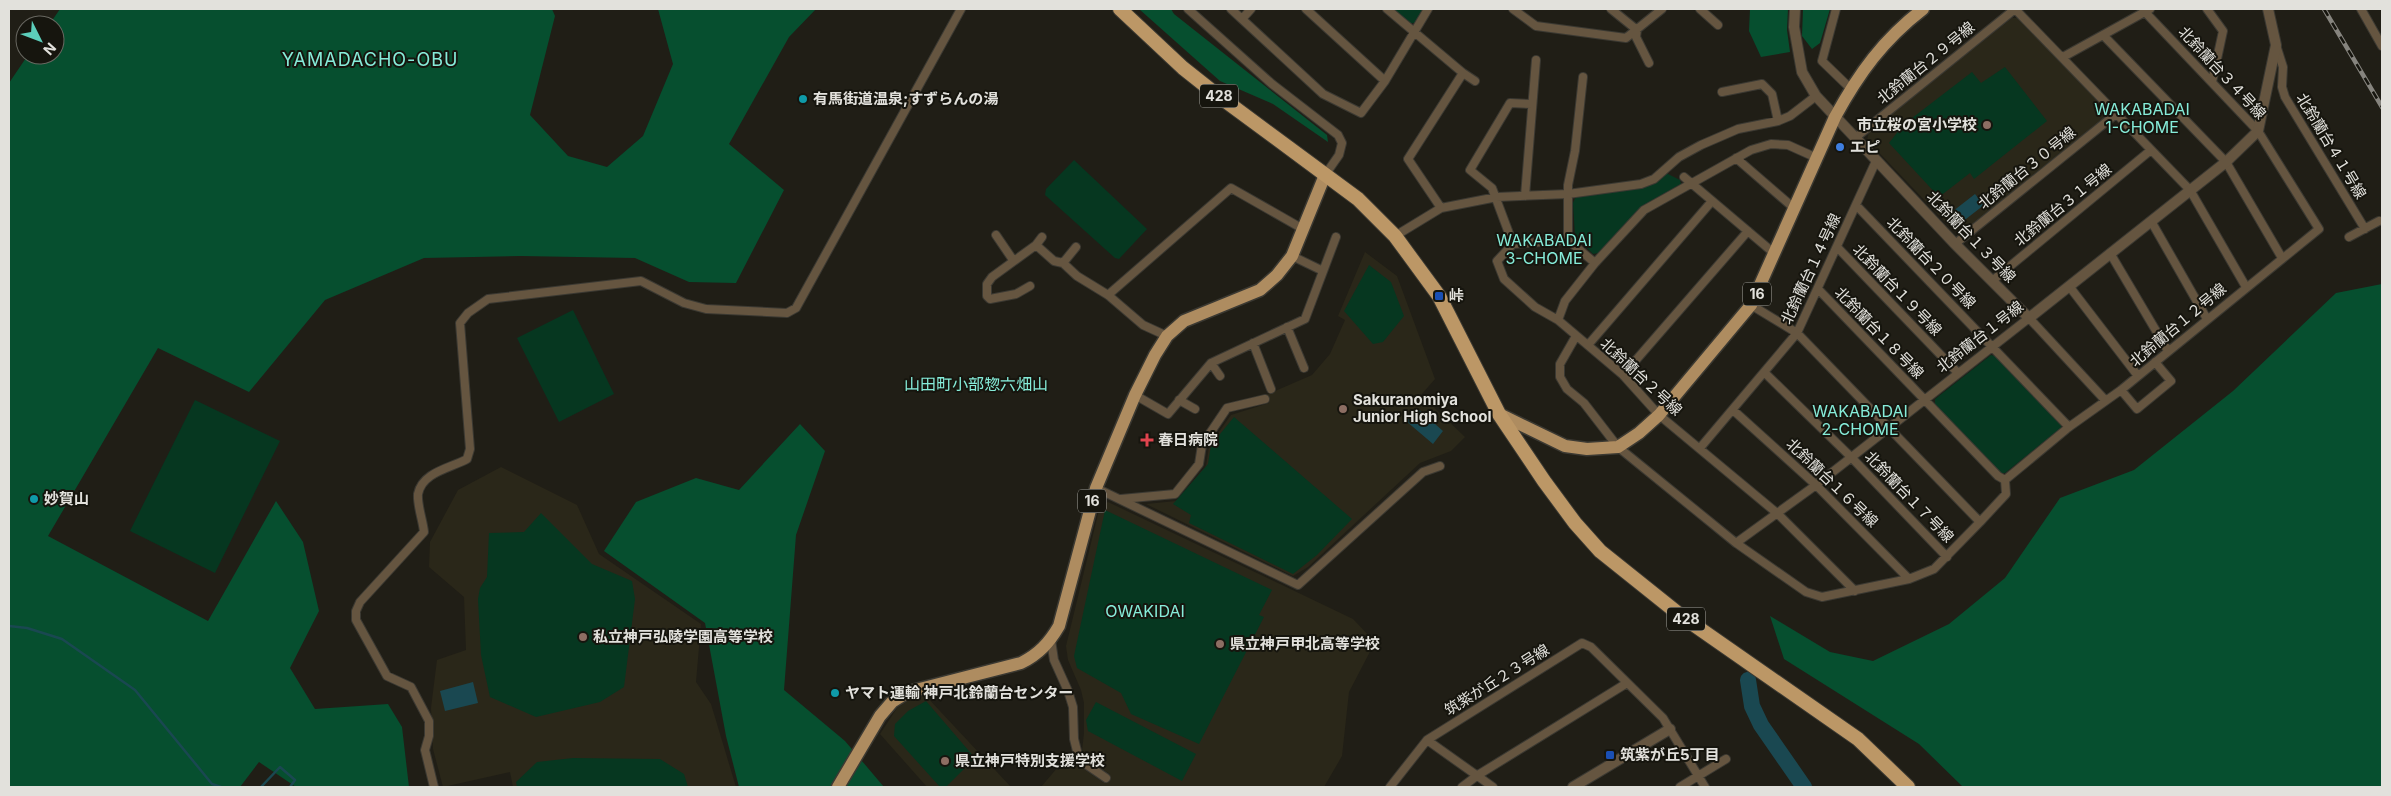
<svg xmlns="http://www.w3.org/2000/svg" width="2391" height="796" font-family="Inter,'Noto Sans JP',sans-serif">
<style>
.built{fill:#2a2719}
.green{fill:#063720}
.forest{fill:#064f2f}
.water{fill:#1a4851}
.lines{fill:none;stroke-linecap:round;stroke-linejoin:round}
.stream{stroke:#1a4851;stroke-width:2.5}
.river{stroke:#1a4851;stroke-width:16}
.minor-casing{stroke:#3b3932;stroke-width:10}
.tertiary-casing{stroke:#3b3932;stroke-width:12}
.primary-casing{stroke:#3b3932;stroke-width:15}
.trunk-casing{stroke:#3b3932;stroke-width:16}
.minor{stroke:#655540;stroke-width:8}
.tertiary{stroke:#655540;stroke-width:10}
.primary{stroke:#ae8c60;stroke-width:12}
.trunk{stroke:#bc9766;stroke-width:14}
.rail-casing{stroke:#86847e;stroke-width:4.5}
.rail{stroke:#16150e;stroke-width:2.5;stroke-dasharray:8;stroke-linecap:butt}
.culture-dot{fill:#0f9aa8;stroke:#16150e;stroke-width:2}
.education-dot{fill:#8d6e63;stroke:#16150e;stroke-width:2}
.shop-dot{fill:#3f7fe0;stroke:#16150e;stroke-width:2}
.transit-dot{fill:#1a4fb4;stroke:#16150e;stroke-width:2}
.health-dot{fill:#e0444e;stroke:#16150e;stroke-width:2}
.labels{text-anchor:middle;stroke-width:4;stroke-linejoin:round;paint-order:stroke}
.shield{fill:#16150e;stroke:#a5a49e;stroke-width:1}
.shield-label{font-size:14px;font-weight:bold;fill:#e2e1dc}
.street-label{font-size:15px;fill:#e2e1dc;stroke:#16150e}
.poi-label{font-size:15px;font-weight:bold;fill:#e2e1dc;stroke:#16150e;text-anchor:start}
.neighbourhood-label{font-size:16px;fill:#86ecd9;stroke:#16150e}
.quarter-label{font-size:18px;letter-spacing:1px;fill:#86ecd9;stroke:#16150e}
</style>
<rect width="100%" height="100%" fill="#201e16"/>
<!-- built -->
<path class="built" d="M2012 18H2018L2107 111 2105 118 1961 233 1954 231 1867 140 1869 132Z
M1365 252 1397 276 1435 379 1421 395 1465 437 1451 451 1420 463 1308 567 1293 576 1146 504 1176 501 1206 466 1209 446 1231 415 1269 403 1266 395 1312 375 1330 354 1345 320 1338 316Z
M501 467 577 505 599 554 701 624 696 682 711 704 736 787H513L510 772 443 787 433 749 431 708 437 660 466 650 464 597 429 567 430 542 458 490Z
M1108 502 1353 619 1375 642 1349 692 1342 756 1324 787H1041L1069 754 1081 767 1104 783 1110 774 1089 761 1082 751 1084 733V703L1081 690 1068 660 1066 646 1100 506Z
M925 695 1011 787H927L880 734 897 708 910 699Z"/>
<!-- green -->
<path class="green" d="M1392 9H1423L1416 23H1408Z
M2005 67 2047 121 1974 179 1970 173 1939 197 1889 143 1903 125 1972 72 1981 83Z
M1074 160 1147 229 1119 259 1115 258 1045 195 1046 189Z
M1666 173 1680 180 1681 184 1642 206 1598 253 1593 254 1575 236 1573 203 1576 196 1642 187 1654 184Z
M1369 265 1391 282 1404 316 1383 342 1373 344 1344 311Z
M573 310 614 394 559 422 517 338Z
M1991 355 1998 357 2061 424V428L2005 473H1999L1935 405V399Z
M195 400 280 441 215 573 130 531Z
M1234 417 1352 519 1317 555 1293 574 1189 523 1191 515 1173 504 1208 464 1211 445Z
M1105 510 1272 590 1259 615 1264 617 1199 744 1131 714 1121 693 1077 668 1074 656Z
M541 513 592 564 632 581 635 599 624 687 600 702 536 717 490 697 481 655 478 599 480 588 487 577 489 533 524 532Z
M926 701 975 758 946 787H940L894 736 895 724 908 711Z
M1096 702 1196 754 1182 781 1088 731 1086 720Z
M573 758 660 759 684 774 688 787H517L516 782 537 762Z"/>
<!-- forest -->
<path class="forest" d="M60 9H552L555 16 530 115 568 156 607 167 643 136 673 64 658 9H816L789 37 729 144 784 190 736 283 689 282 635 258 521 256 424 258 325 300 249 392 158 348 48 536 208 621 276 501 303 542 319 611 290 668 315 709 388 704 402 727 409 787H296L259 762 240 787H9V83L28 55H55V25H49Z
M1139 9H1171L1174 14 1327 135 1328 142 1273 104 1220 81Z
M1750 9H1788L1787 30 1790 52 1761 57 1749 31Z
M1803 9H1830L1820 43 1812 49 1802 36Z
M2382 284V787H1963L1919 744 1784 659 1770 616 1830 652 1873 661 1949 624 2005 578 2060 498 2134 470 2233 391 2336 293Z
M800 424 825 451 796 535 784 690 845 741 884 787H739L726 736 705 623 604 551 636 502 696 478 739 490Z"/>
<!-- water -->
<path class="water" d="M1975 194 1984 205 1957 226 1948 215Z
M1417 408 1443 431 1433 444 1406 421Z
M473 682 478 703 445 711 440 691Z"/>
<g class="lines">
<!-- stream -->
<path class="stream" d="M9 626 27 628 62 639 135 690 212 784 221 787
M261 787 280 767 295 780 290 787"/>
<!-- river -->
<path class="river" d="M1748 680 1752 706 1761 725 1804 787"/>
<defs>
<path id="minor" d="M1188 9 1272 84 1338 135 1342 143 1339 155 1325 175
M1231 9 1323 94 1361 113 1385 81 1428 9
M1306 9 1385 81
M1387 9 1463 73 1408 159 1441 208
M1513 9 1536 26 1626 38 1662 9
M1611 9 1637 30 1636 37 1649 63
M1700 9 1718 25
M1836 9 1822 61 1851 89
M2015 9 2190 190 2246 287
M2207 9 2223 31 2212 82
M2361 9 2382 46
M1242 19 1251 9
M2103 35 2226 162 2282 258
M2276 45 2283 67 2282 87 2285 97 2365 229
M2063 57 2150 9
M1463 73 1475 81
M1722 92 1762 84 1772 94 1778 121
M1855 138 2015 9
M1736 158 1795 209
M1817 158 1788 145 1771 144 1751 150 1644 210 1595 263 1565 301 1558 320 1623 375 1659 415 1778 514 1855 591
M1684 177 1775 254
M1525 196 1536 60
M1856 205 2069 427
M2151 221 2207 319
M996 235 1013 260
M1395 236 1441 208 1497 197 1568 194 1641 184 1654 179 1679 157 1701 145 1738 129 1778 121 1790 116 1816 96
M2349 237 2379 221
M1568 240V185L1575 151 1583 77
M1513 244 1492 188 1470 170 1510 103 1532 104
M1955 244 2116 114
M1036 245 1054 261 1063 263 1077 276 1108 295 1143 325 1167 336
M1837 247 1958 373
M2110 253 2168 351
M1292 256 1323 271
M1063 263 1076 247
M1992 281 2151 150
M1030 286 1016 294 990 299 987 296V284L992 277 1036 245 1042 237
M2069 286 2138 376
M1818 289 1998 476 2005 480
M1108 295 1231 188 1303 229
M1558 320 1535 307 1504 279 1497 261 1513 244 1568 240 1595 263
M1287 327 1304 368
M1576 336 1560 364V377L1567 389 1584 403 1618 447 1736 543 1816 485 2029 318 2105 400
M1253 343 1271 389
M1588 345 1712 201
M1211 363 1220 376
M1765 373 1851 457 1947 557
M1623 375 1748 231
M2121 390 2137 409 2171 381 2155 362
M1135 395 1168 414 1211 363 1305 319 1336 237
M1179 400 1195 409
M1733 410 1816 485 1909 579
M1700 448 1797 333 1876 161
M1096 488 1298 585 1423 472 1440 466
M1121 499 1175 494 1199 464 1202 445 1227 408 1265 399
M1980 522 2006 494 2005 480 2069 427 2121 390 2319 229 2258 131 2145 12
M1736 543 1806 592 1822 597 1909 579 1934 569 1980 522 1797 333 1751 305
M1051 640 1054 660 1068 691 1073 707 1074 739 1078 755 1087 765 1106 778
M1427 740 1493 787
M434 787 425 750 429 736V721L411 687 387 676 356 620V611L360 602 424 532C423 521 417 505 418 494 422 472 451 468 467 459L470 449 460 323 468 313 488 299 641 281 684 303 706 309 787 313 796 308 961 9
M1390 787 1427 740 1582 643 1591 647 1663 718 1705 787
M1462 787 1478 775 1627 683
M1680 787 1726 759"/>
<path id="tertiary" d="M1795 9 1794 27 1802 72 1816 96 1955 244 2029 318 2226 162 2258 131 2276 45 2268 9
M1573 787 1670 729"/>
<path id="primary" d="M1499 414 1565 446 1587 449 1618 447 1639 433 1659 415 1751 305 1835 117C1859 73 1883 40 1923 9
M838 787 880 716 892 702 908 692 1021 663C1039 654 1049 643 1059 626L1096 488 1135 395 1155 355 1167 336 1184 321 1260 290 1277 275 1292 256 1325 175"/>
<path id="trunk" d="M1120 9 1183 68 1212 91 1358 199 1395 236 1439 296 1499 414 1544 481 1575 523 1600 551 1680 615 1858 739 1908 787"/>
</defs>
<!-- minor casing -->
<use href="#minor" class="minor-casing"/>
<!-- tertiary casing -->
<use href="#tertiary" class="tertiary-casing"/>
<!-- primary casing -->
<use href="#primary" class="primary-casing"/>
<!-- trunk casing -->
<use href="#trunk" class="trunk-casing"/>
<!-- minor -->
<use href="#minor" class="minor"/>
<!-- tertiary -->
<use href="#tertiary" class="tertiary"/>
<!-- primary -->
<use href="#primary" class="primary"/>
<!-- trunk -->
<use href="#trunk" class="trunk"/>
<defs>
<path id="rail" d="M2324 9 2382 107"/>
</defs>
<!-- rail casing -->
<use href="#rail" class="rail-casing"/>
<!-- rail -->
<use href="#rail" class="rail"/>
</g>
<!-- markers -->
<g class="culture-dot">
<circle cx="803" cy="99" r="5"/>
<circle cx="34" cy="499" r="5"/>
<circle cx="835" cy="693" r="5"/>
</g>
<g class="education-dot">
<circle cx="1987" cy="125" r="5"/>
<circle cx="1343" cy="409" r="5"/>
<circle cx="583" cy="637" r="5"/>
<circle cx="1220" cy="644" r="5"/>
<circle cx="945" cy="761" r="5"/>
</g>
<circle class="shop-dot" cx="1840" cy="147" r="5"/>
<g class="transit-dot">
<rect x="1434" y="291" width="10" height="10" rx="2.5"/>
<rect x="1605" y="750" width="10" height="10" rx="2.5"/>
</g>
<path class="health-dot" d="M1144.5 432.5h5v5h5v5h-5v5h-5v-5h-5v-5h5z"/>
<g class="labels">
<!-- shield labels -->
<g class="shield">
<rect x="1200" y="84.5" width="38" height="23" rx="4"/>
<rect x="1743" y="282.5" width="28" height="23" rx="4"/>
<rect x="1078" y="489.5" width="28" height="23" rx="4"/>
<rect x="1667" y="607.5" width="38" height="23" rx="4"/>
</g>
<g class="shield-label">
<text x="1219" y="101">428</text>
<text x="1757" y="299">16</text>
<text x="1092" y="506">16</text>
<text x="1686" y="624">428</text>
</g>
<!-- street labels -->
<g class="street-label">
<text transform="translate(1926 63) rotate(-39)" y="5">北鈴蘭台２９号線</text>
<text transform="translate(2222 73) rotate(47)" y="5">北鈴蘭台３４号線</text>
<text transform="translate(2331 146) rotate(59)" y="5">北鈴蘭台４１号線</text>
<text transform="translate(2027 168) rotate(-39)" y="5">北鈴蘭台３０号線</text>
<text transform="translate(2063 205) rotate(-39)" y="5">北鈴蘭台３１号線</text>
<text transform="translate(1971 237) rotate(46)" y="5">北鈴蘭台１３号線</text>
<text transform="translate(1931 263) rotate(46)" y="5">北鈴蘭台２０号線</text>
<text transform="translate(1811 269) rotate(-65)" y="5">北鈴蘭台１４号線</text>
<text transform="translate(1897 290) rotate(46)" y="5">北鈴蘭台１９号線</text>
<text transform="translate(2178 325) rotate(-40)" y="5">北鈴蘭台１２号線</text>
<text transform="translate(1879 333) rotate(46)" y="5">北鈴蘭台１８号線</text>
<text transform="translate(1980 337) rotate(-38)" y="5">北鈴蘭台１号線</text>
<text transform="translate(1641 377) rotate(43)" y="5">北鈴蘭台２号線</text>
<text transform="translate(1832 483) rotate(44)" y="5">北鈴蘭台１６号線</text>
<text transform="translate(1909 497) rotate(46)" y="5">北鈴蘭台１７号線</text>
<text transform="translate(1497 680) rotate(-32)" y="5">筑紫が丘２３号線</text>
</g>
<!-- poi labels -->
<g class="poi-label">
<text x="813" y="104">有馬街道温泉;すずらんの湯</text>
<text x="1977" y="130" text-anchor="end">市立桜の宮小学校</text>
<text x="1850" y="152">エピ</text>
<text x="1449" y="301">峠</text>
<text x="1353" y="405">Sakuranomiya<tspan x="1353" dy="17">Junior High School</tspan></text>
<text x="1158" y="445">春日病院</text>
<text x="44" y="504">妙賀山</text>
<text x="593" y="642">私立神戸弘陵学園高等学校</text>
<text x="1230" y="649">県立神戸甲北高等学校</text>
<text x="845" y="698">ヤマト運輸 神戸北鈴蘭台センター</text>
<text x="1620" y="760">筑紫が丘5丁目</text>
<text x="955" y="766">県立神戸特別支援学校</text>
</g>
<!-- neighbourhood labels -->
<g class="neighbourhood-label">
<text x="2142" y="115">WAKABADAI<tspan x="2142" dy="18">1-CHOME</tspan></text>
<text x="1544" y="246">WAKABADAI<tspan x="1544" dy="18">3-CHOME</tspan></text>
<text x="976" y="390">山田町小部惣六畑山</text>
<text x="1860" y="417">WAKABADAI<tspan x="1860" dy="18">2-CHOME</tspan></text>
<text x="1145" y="617">OWAKIDAI</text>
</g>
<!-- quarter labels -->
<g class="quarter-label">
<text x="370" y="66">YAMADACHO-OBU</text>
</g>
</g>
<!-- border -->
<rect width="2391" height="796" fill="none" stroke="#e2e1dc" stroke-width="20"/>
<!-- north arrow -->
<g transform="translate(40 40) rotate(132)"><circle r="24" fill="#16150e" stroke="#686760"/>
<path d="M0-4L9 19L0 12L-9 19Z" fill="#5ccebb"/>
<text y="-8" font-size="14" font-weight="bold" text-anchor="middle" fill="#e2e1dc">N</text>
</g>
</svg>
